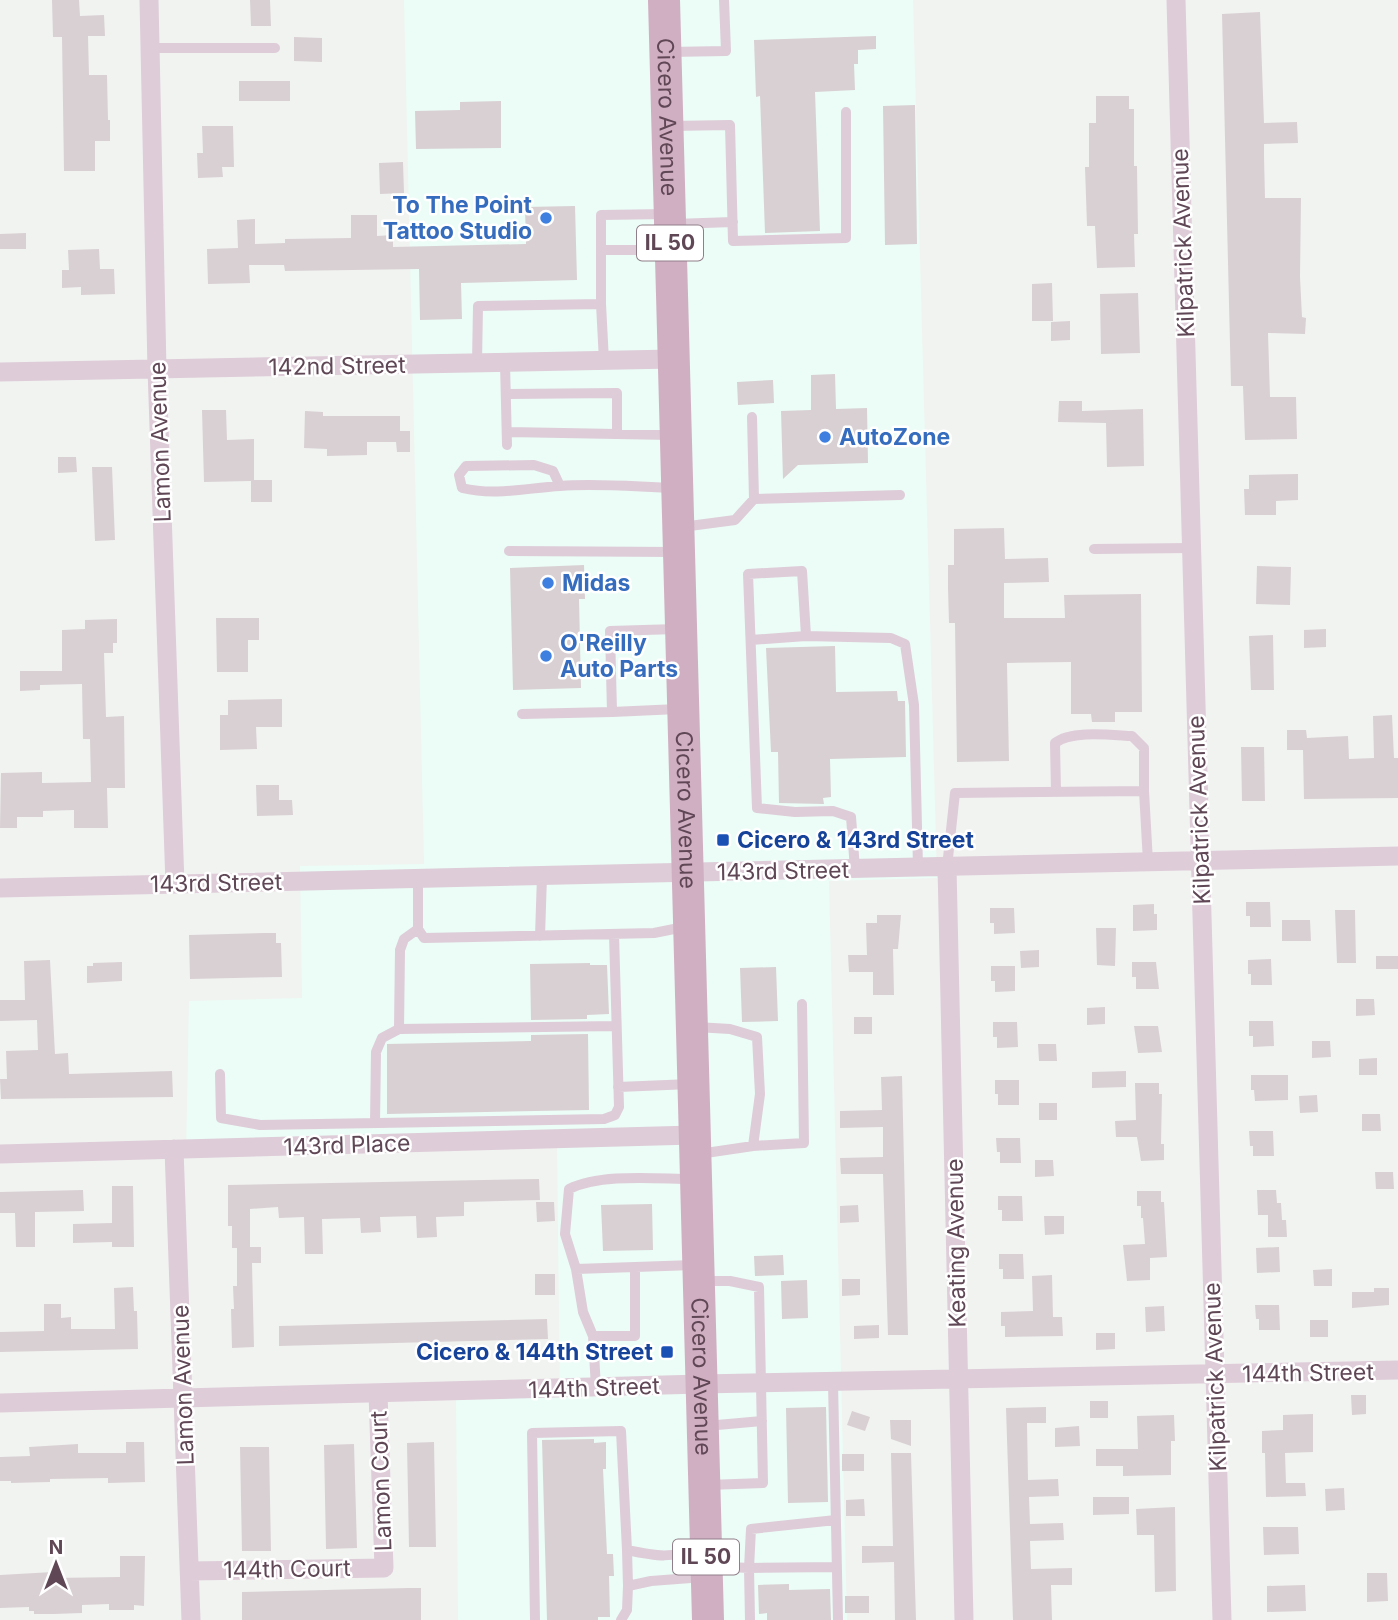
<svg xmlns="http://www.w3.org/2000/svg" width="1398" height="1620" font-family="Inter,sans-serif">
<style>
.commercial{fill:#ebfdf6}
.building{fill:#d9d0d3}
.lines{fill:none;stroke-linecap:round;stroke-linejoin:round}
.lane{stroke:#deccd8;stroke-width:10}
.street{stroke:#deccd8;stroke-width:19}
.primary{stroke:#d1afc3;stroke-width:32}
.shop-dot{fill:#3f7fe0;stroke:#fff;stroke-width:2.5}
.transit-dot{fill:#1a4fb4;stroke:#fff;stroke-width:2.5}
.labels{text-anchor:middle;stroke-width:5;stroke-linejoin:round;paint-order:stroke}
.shield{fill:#fff;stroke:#907e89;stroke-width:2}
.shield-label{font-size:21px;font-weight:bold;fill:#604756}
.street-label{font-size:23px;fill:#604756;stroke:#fff}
.shop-label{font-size:23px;font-weight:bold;fill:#366cbe;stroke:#fff;text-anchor:start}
.transit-label{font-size:23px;font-weight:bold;fill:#164399;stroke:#fff;text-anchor:start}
</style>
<rect width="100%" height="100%" fill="#f1f3f1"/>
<!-- commercial -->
<path class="commercial" d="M404 0H913L937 878 829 881 847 1620H458L456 1400 560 1395 557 1147 186 1154 189 1001 302 998 300 866 424 864Z"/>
<!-- building -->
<path class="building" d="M52 0H79L80 16 104 15 105 36H88L89 75H107L108 120H110V141H95V171H64L62 37H53Z
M250 0H270L271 26H251Z
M1260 12 1264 123 1297 122 1298 143 1264 144V156L1265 198H1301L1300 277 1302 317 1306 318 1305 334 1268 333 1270 397H1296L1297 439 1245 440 1243 386H1231L1222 14Z
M876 36V49L858 50V64H854L855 90 815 92 820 231 765 233 760 96 756 97 754 40Z
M294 37 322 38V62L294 61Z
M239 81H290V101H239Z
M1096 96H1129V109H1134V166H1137L1138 234H1134L1135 267 1097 268 1095 226H1087L1085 167H1089V123H1096Z
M501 101V148L416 149 415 111 460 110V102Z
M915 105 917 244 885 245 883 106Z
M202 126H233L234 167H222L223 177 198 178 197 153H203Z
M403 162 404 193 380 194 379 163Z
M575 206 577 280 461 283 462 319 420 320 419 269 285 271 284 265H249L250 283 208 284 207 249 238 248 237 220 255 219V244L285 243V239L351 238V215H377V236L393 235V247L526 244 525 207Z
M26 233V249H0V234Z
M99 249 100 269H114L115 294 81 295V287L62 288V270H69L68 250Z
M1052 283 1053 321H1032V284Z
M1138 293 1140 353 1101 354 1100 294Z
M1070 321V340L1051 341V322Z
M835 374 836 409 867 408 868 463 798 465 783 479 781 411 811 410V375Z
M773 380 774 403 738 405 737 382Z
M1059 401H1082V411L1143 409 1144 466 1107 467 1106 423 1058 422Z
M202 410H226L227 440 254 439V480H272V502H251V481L204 482Z
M305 411 323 412V416H400V431H410V452H397L396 442H367V455L327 456V449L304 448Z
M58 457H76L77 472 58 473Z
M92 467H112L115 540 95 541Z
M1298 474V500L1276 501V515H1245L1244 489H1249V475Z
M1004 528 1005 559 1048 558 1049 582 1004 583V618H1065L1064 595 1141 594 1142 712H1115V722H1092L1091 714H1071V662L1007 663 1009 761 957 762 955 623H949L948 588V565H954V529Z
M584 565 585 599H579L581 688 513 690 510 568Z
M1257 566 1291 567 1290 605 1256 604Z
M216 618H259V640H248V672H217Z
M117 619V643H113V653H104L106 717 124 716 125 788H107L108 828H74V810L43 811V817H17V828H0L1 773 42 772V783L91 782 90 739H83L82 684 40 685V690L20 691V671H62V630L85 629V620Z
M1326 629V647L1304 648V630Z
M1273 635 1274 690H1251L1249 636Z
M835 646 836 692 897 691 898 701H905L906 757 830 759 831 797 823 798 824 804 779 803 778 752H771L766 648Z
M282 699V727H256L257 749 220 750V715H228V700Z
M1392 715 1394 758H1398V798L1304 799 1303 750H1287V730H1306L1307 738 1348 736 1349 759 1374 758 1373 716Z
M1241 747H1264L1265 801H1242Z
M256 785H279V800H292L293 815 257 816Z
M1246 902H1270L1271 927H1250V916H1246Z
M1154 904V914H1157V930L1133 931V905Z
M990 908H1014L1015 933 994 934V923H990Z
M1335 910H1355L1356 963H1337Z
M877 915H901L898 949H893L894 995H873V972H849L848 955H867L866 923H877Z
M1282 920H1310L1311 941H1282Z
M1096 928H1116L1115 966 1097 965Z
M265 933H276V943H281L282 977 190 979 189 935Z
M1039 950V967L1021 968 1020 951Z
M1376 956H1398V969H1376Z
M1271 959 1272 985H1251V974H1248V960Z
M50 960 55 1054 68 1053 69 1074 172 1071 173 1097 1 1099 0 1079H7L6 1051 38 1050 37 1020 0 1021V1000H25L24 961Z
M122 962V981L87 983V966H93V963Z
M1132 962H1156L1159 989H1136V977H1132Z
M590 963V965H607L609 1014 587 1015V1019L531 1020 530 964Z
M991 966H1015V991L995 992V981H991Z
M776 967 778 1021 742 1022 740 968Z
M1356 999H1374L1375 1015 1356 1016Z
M1105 1007V1024L1087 1025V1008Z
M854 1017H872V1034H854Z
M1249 1021H1273L1274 1046 1253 1047V1036H1249Z
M993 1022H1017L1018 1047 997 1048V1037H993Z
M1134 1026H1158L1162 1052 1138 1053Z
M588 1034 589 1110 387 1114V1044L531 1041V1035Z
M1312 1041H1330L1331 1057 1312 1058Z
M1038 1044H1056L1057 1061H1039Z
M1377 1058V1075H1359V1059Z
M1126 1071V1087L1092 1088V1072Z
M1251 1075H1288V1100L1255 1101 1254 1090H1251Z
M902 1076 908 1335H888L883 1174H841L840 1158 883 1157V1127L840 1128V1111L882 1110 881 1077Z
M995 1080H1019V1105H998V1094H995Z
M1135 1083H1159V1094H1162L1161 1144H1164V1160L1141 1161 1137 1137H1116L1115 1121 1136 1120Z
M1317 1095 1318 1112 1300 1113 1299 1096Z
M1039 1103H1057V1120H1039Z
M1362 1114H1380L1381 1131H1362Z
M1249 1131H1273L1274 1156H1253V1146H1250Z
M996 1138H1020L1021 1163H1000V1152H997Z
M1035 1160H1053L1054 1176 1035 1177Z
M1375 1172H1393L1394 1189H1376Z
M539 1179 540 1200 464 1202V1216L436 1217 437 1237 417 1238 416 1216 380 1217 381 1232 361 1233 360 1218 322 1219 323 1254H305L304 1217 279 1218 278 1207 250 1209V1247H261V1263H252L254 1347 232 1348 231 1309H234L233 1286H237V1248H232V1226H228V1185Z
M112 1186H133L134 1247H112V1242L73 1243V1224L112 1223Z
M83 1190 84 1211 35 1212V1247H16L15 1213H0V1192Z
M1257 1190H1276L1277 1203H1281L1282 1220H1286L1287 1237H1268V1215H1258Z
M1137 1191H1161V1202H1164L1167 1257 1150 1258V1280L1127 1281 1123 1245 1145 1244 1143 1218H1141V1206H1137Z
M998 1196H1022L1023 1221H1002V1210H998Z
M536 1202H554L555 1221 537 1222Z
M652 1204 653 1250 603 1251 601 1205Z
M858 1205 859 1222 840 1223V1206Z
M1044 1216H1064V1234L1045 1235Z
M1279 1247 1280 1272 1257 1273 1256 1248Z
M999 1254H1023L1024 1279H1003V1269H999Z
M783 1255 784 1275 755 1276 754 1256Z
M1332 1269V1286H1314L1313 1270Z
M535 1274H555V1295H535Z
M1052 1275 1053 1317H1062L1063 1336 1005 1337V1326H1001V1312L1033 1311 1032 1276Z
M842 1279H860V1295L842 1296Z
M807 1280 808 1318 782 1319 781 1281Z
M133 1287 134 1311H137L138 1349 0 1352V1332L44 1331V1304H61V1318L71 1317V1329H115L114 1288Z
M1374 1288H1389V1305L1352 1308V1292H1374Z
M1255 1305H1279L1280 1330H1259V1319H1256Z
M1164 1306 1165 1331 1146 1332 1145 1307Z
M547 1319 548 1339 279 1346V1326Z
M1310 1320H1328V1337H1310Z
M879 1325V1338L854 1339V1326Z
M1096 1333H1115V1349L1096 1350Z
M1351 1395H1366V1414L1352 1415Z
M1090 1401H1108V1418H1090Z
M826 1407 828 1502 788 1503 786 1408Z
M1046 1407V1423H1027L1028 1480 1058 1479 1059 1496 1029 1497 1030 1524 1063 1523 1064 1540 1030 1541 1031 1569 1072 1568V1585H1051L1052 1620H1013L1006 1408Z
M852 1411 870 1417 865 1431 847 1425Z
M1313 1414V1452L1285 1453 1286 1483H1305L1306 1496 1266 1497 1265 1453H1262V1431L1283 1430V1415Z
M1174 1415 1175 1441H1171V1475L1123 1476V1466H1096V1449H1138L1137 1416Z
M890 1420H911V1446L891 1439Z
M1079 1426 1080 1446 1055 1447V1428Z
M594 1439V1443L606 1442V1469H603L607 1554H613L614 1576H609L610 1617H598V1620H547L542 1440Z
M126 1442H144L145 1482 108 1483V1478L50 1479V1482L11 1483V1481H0V1457L30 1456 29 1447 78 1444V1453H126Z
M434 1442 436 1547H409L407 1443Z
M354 1444 357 1548 326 1549 324 1445Z
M240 1447H269L271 1551H242Z
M891 1453H911L916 1620H895L894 1562 862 1563V1546H893Z
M842 1454H864V1471H842Z
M1344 1488 1345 1510 1326 1511 1325 1489Z
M1093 1497H1129V1514L1093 1515Z
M864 1499 865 1516H846V1500Z
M1175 1507 1176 1591 1155 1592 1154 1535H1137L1136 1509Z
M1263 1527H1298L1299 1554 1264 1555Z
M120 1556H145L144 1606 134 1605V1610H109V1604L82 1605V1613L54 1614H34V1611H29V1607L0 1608V1575L53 1572V1578L120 1577Z
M1367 1573H1387L1388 1601 1367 1602Z
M789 1584V1590L830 1589 831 1620H767V1613L759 1614 758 1585Z
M1305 1585 1306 1611 1267 1612V1586Z
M408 1588H421V1620H242V1592Z
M845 1596H869V1613H845Z"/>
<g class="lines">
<!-- lane -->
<path class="lane" d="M150 48H275
M669 52 726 51 724 0
M670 126 730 125 733 241 846 238V112
M674 224 733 222
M601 250H667
M601 304 604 361
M477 363 478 306 601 304V215L667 214
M505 363 507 445
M506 394 617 393V433
M507 432 671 435
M560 486 553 471 534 465 466 466 459 475 462 488C496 496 526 488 560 486 598 483 637 487 675 488
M754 499 900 495
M682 527 735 520 754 499 752 417
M1094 549 1191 548
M509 551 675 552
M677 629 610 631 612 712 678 709
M751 640 806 636
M522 714 612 712
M1056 792 1055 743C1071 730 1111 735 1132 736L1144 748V791
M947 867 955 793 1144 791 1148 862
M855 869 851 817 833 811 795 812 757 808 748 574 802 571 806 636 891 638 905 644 914 705 918 867
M418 879V929L424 938 654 933 684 927
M540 936 542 876
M696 1027 730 1029 757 1037 760 1094 753 1146
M399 1029 616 1026
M220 1074 221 1118 260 1125 604 1119 615 1115 619 1107 614 934
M618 1087 691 1084
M375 1123 376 1052 382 1038 399 1029 400 950 404 939 418 929
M699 1154 753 1146 804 1143 802 1004
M576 1269 694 1265
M704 1281H730L759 1287 763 1483 708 1485
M593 1336H635V1267
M833 1382 838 1620
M596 1388 593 1336 583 1312 576 1269 565 1234 569 1189C602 1173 657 1179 693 1179
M706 1426 762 1421
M627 1550 628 1586
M710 1566 749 1568 751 1529 836 1520
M535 1620 532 1433 621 1431 627 1550C660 1557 669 1558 702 1548
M621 1620 627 1610 628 1586 651 1581 704 1577
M750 1620 749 1568 837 1567"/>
<!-- street -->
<path class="street" d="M149 0 157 369 175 884
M1176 0 1222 1620
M0 372 673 359
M947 867 964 1620
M0 888 1398 856
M174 1149 191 1620
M0 1154 694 1135
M0 1403 701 1384 1398 1370
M190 1571 384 1568 378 1393"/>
<!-- primary -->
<path class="primary" id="s1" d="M664 0 708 1620"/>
</g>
<!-- markers -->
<g class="shop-dot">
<circle cx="546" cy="218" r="7"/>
<circle cx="825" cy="437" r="7"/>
<circle cx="548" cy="583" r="7"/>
<circle cx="546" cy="656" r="7"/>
</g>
<g class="transit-dot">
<rect x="716" y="833" width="14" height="14" rx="3.5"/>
<rect x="660" y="1345" width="14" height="14" rx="3.5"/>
</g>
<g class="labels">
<!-- shield labels -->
<g class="shield">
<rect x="637" y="225.5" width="66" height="35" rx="5"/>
<rect x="673" y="1539.5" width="66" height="35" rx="5"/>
</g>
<g class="shield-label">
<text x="670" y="250">IL 50</text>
<text x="706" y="1564">IL 50</text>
</g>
<!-- street labels -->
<g class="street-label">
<text dy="8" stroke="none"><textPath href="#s1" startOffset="117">Cicero Avenue</textPath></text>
<text transform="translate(1183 243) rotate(-92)" y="8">Kilpatrick Avenue</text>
<text transform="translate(337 366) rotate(-1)" y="8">142nd Street</text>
<text transform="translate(160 442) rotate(-92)" y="8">Lamon Avenue</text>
<text dy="8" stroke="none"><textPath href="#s1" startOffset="810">Cicero Avenue</textPath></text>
<text transform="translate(1199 810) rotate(-92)" y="8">Kilpatrick Avenue</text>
<text transform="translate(783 871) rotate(-1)" y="8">143rd Street</text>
<text transform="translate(216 883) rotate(-1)" y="8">143rd Street</text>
<text transform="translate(347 1145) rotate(-2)" y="8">143rd Place</text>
<text transform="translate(956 1243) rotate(-91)" y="8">Keating Avenue</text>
<text transform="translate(1308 1373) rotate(-1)" y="8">144th Street</text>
<text dy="8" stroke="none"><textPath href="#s1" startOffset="1377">Cicero Avenue</textPath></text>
<text transform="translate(1215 1377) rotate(-92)" y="8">Kilpatrick Avenue</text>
<text transform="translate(183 1385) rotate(-92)" y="8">Lamon Avenue</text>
<text transform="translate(594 1388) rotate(-2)" y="8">144th Street</text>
<text transform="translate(381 1481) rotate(-92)" y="8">Lamon Court</text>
<text transform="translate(287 1569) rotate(-1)" y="8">144th Court</text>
</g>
<!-- shop labels -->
<g class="shop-label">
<text x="532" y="213" text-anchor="end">To The Point<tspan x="532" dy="26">Tattoo Studio</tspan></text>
<text x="839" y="445">AutoZone</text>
<text x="562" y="591">Midas</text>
<text x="560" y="651">O'Reilly<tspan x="560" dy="26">Auto Parts</tspan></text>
</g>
<!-- transit labels -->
<g class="transit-label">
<text x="737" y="848">Cicero &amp; 143rd Street</text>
<text x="653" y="1360" text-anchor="end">Cicero &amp; 144th Street</text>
</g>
</g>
<!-- north arrow -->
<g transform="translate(56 1564)" stroke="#ffffff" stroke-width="5" paint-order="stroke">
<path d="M0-5L12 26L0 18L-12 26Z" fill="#604756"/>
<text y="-10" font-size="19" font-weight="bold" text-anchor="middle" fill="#604756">N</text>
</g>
</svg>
